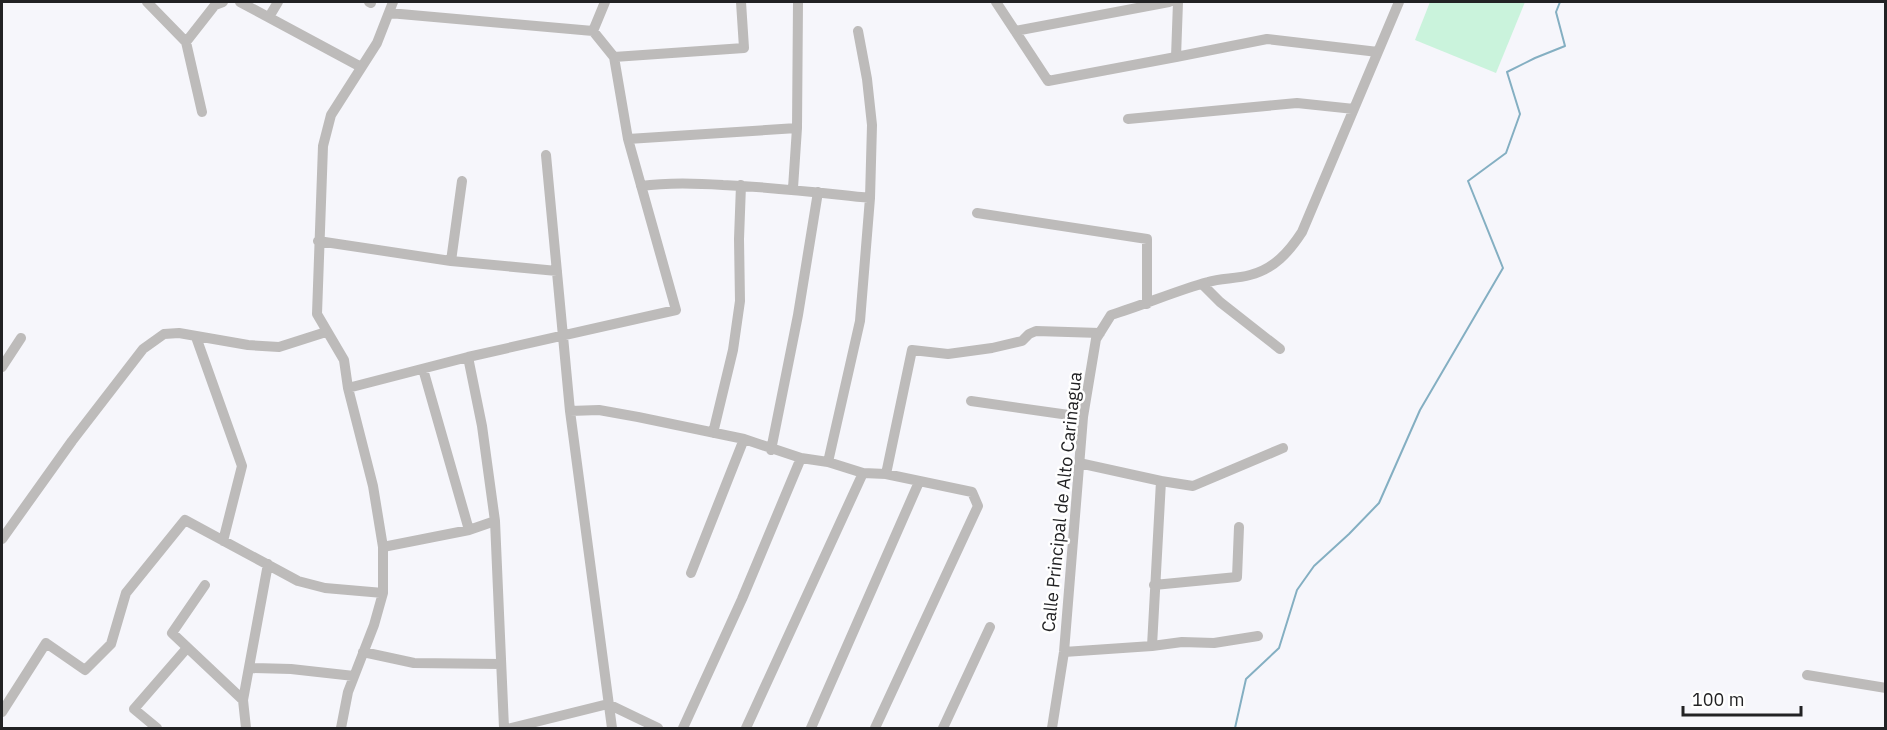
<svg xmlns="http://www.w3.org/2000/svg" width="1887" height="730" font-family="'IBM Plex Sans',sans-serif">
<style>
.green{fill:#caf3dc}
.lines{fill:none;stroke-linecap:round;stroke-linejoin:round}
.stream{stroke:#84afc2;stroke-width:2}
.minor{stroke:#bdbbba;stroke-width:10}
.labels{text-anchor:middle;stroke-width:5;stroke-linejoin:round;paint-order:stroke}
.street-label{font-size:18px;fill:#222224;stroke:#fff}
</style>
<rect width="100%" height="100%" fill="#f6f6fb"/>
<!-- green -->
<path class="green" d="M1430 2H1525L1496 73 1415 40Z"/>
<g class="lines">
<!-- stream -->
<path class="stream" d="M1235 728 1246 679 1279 648 1297 590 1314 566 1349 534 1379 503 1420 410 1503 268 1468 181 1506 153 1520 114 1507 72 1535 58 1565 46 1556 12 1560 2"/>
<!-- minor -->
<path class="minor" d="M147 2 186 42 215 5 223 2
M240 2 361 67
M369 2 371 3
M996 2 1048 81 1176 57
M1178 2 1176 57 1267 39 1378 52
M269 17 278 2
M593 31 605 2
M1015 31 1169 2
M186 42 202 112
M614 57 744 48 741 2
M1128 119 1297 103 1354 109
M628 139 797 128
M546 155 570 411 612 728
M641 186C669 182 695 183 723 185 773 187 821 193 870 198
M793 188 797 128 798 2
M977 213 1147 239V304
M318 241 451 261 557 271
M451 261 462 181
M1202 284 1220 302 1280 349
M196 337 242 466 223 541
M468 357 482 426 495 521 504 728
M2 367 21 338
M423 369 469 530
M348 388 468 357 676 310 628 139 614 57 593 31 389 13
M971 401 1083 417
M570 411 599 410 638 417 744 439 801 458 828 462 863 473 886 474 972 492 978 506 875 728
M713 433 733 350 740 301 739 239 741 185
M771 450 798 315 818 192
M828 462 860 321 870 198 872 125 867 79 858 31
M886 474 912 350 948 354 992 348 1022 341 1029 334 1036 331 1100 333
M1161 481 1193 486 1283 448
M2 539 72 441 143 349 164 334 179 333 248 345 279 347 326 332
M383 547 469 530 495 521
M691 573 744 439
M205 585 172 633 243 700
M1154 585 1237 577 1239 527
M1152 646 1182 642 1214 643 1258 636
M363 652 414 663 501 664
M1064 652 1152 646 1161 481 1079 463
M249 668 291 669 354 676
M1807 675 1886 688
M2 712 46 643 85 670 111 644 126 593 185 520 298 581 325 588 383 593
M157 728 134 709 187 648
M246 728 243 700 268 564
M341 728 348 692 374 625 383 593V547L373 486 348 388 344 360 317 314 323 146 331 115 377 43 393 2
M511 728 608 704 658 728
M683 728 742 599 801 458
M746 728 863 473
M811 728 919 482
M943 728 990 627
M1052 728 1064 652 1083 417 1096 339 1111 315C1144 305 1175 291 1208 282 1221 278 1236 279 1250 275 1274 269 1289 252 1302 232L1399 2"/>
</g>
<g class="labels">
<!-- street labels -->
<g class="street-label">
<text transform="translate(1062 502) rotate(-84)" y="6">Calle Principal de Alto Carinagua</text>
</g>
</g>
<!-- border -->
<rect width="1887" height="730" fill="none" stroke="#222224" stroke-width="6"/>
<!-- scale -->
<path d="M1683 706v9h118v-9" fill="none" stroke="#222224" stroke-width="3"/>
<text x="1692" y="706" font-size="18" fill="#222224" stroke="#ffffff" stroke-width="4.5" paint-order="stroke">100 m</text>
</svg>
